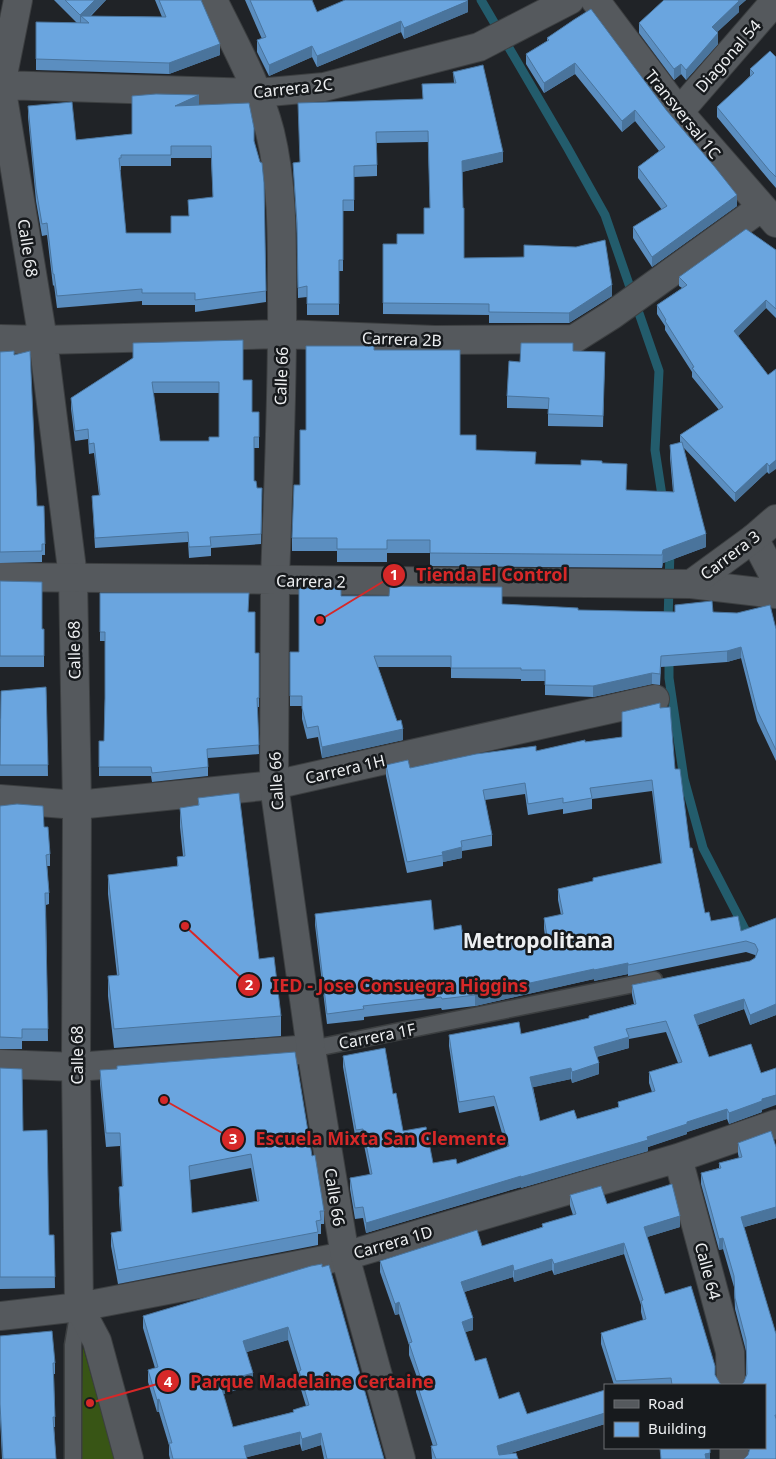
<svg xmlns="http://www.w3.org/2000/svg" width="776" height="1459" font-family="'Noto Sans',sans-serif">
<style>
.green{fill:#385515}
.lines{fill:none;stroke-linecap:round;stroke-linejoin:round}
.stream{stroke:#235c6c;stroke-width:9}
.service-casing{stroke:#3c3f41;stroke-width:19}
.minor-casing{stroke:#3c3f41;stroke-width:30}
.tertiary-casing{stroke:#3c3f41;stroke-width:30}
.service{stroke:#55595d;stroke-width:16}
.minor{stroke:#55595d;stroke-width:28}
.tertiary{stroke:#55595d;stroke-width:28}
.wall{fill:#5b8ec0;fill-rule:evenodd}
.shaded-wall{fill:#4a749c}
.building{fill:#6aa5df;stroke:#4a749c;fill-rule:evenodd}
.labels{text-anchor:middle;stroke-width:5;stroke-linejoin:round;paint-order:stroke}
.street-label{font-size:16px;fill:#edeff1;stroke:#171a1d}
.district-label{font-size:21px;font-weight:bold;fill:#edeff1;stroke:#171a1d}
.leader{fill:none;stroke:#d62828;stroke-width:2}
.callout-dot{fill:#d62828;stroke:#171a1d;stroke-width:2}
.mark-label{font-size:15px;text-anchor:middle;font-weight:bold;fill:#fff}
.callout-label{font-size:18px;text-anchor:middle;font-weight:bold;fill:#d62828;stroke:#171a1d;stroke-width:5;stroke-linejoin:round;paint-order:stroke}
</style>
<rect width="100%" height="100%" fill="#202327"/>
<!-- green -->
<path class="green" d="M83 1347 115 1459H81Z"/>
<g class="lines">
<!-- stream -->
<path class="stream" d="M481 0 567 147 605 215 659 371 655 450 663 502
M668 622 670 550
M669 655V678L684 779 703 848 750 939"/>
<defs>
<path id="service" d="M311 1049 654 980
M73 1459V1345L79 1309"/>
<path id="minor" d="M18 0 1 85 43 340 73 577 77 805 76 1067 79 1307 97 1341 129 1459
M213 0C234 43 258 85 270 132 283 185 282 242 282 297 283 392 278 486 275 581
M595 0 679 112 776 223
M0 85 258 93 324 87 479 47 570 0
M679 112 776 0
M0 339 43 340 282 334 435 340 574 339 612 315 762 207
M754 538 776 580
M691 584 776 594
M0 799 77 805 274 785 655 699
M0 1064 76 1067 311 1049
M678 1158 730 1352 731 1385
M0 1316 79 1307 345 1256 678 1158 776 1124
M734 1448V1459"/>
<path id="tertiary" d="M0 577 691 584 754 538 776 519
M275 581 274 785 311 1049 345 1256 401 1459"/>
</defs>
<!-- service casing -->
<use href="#service" class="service-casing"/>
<!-- minor casing -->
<use href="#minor" class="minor-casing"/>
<!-- tertiary casing -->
<use href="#tertiary" class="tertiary-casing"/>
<!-- service -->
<use href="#service" class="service"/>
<!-- minor -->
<use href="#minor" class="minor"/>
<!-- tertiary -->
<use href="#tertiary" class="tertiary"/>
</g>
<!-- wall -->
<path class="wall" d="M54 0H106L91 16 162 17 155 0H201L220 55 169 74 36 70V22L77 23Z
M245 0H312L317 12H468L404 39 401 32 317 67 312 57 269 76 257 52V40L262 39Z
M664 0H746L739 6V12L717 32 718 44 686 80 681 74 674 80 639 33V23Z
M575 19 737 206 652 267 633 238V227L662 210 638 178V167L659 151 635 121 622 132 575 74 544 93 526 64V54L547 41V38Z
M776 57V188L769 180 717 117V107L750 76V69Z
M453 72 503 162 462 172 464 258 612 296 569 323H489V315L383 314V244H397L424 234 430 208 428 142 377 143V176L354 177V211H343V271H339V315H307V297L298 298 297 234 293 163 300 162 454 83Z
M199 105 254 141 264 183 266 302 195 312V305H142V301L57 308 54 285 53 286 47 235 42 236 36 201 28 117V106L76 140 132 134ZM171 158H211L213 198 188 200 189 216 171 233H126L120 170H121V166H171Z
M776 250V318L766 308 738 336 768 375 776 369 769 474 767 472 735 502 684 448 706 547 663 563 662 568 430 566V553H387V562H337V551H292V538L300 485 306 430 374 350 460 435 476 450 536 464 581 465 602 463 627 490 673 492 670 458V445L680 443V435L719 410 692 377V372L665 330V326L657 314V305L682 288 679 286V277Z
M573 351 605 352 603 427 548 426V409L507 408V396L520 362Z
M0 352 45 544V555H42V562L0 563Z
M133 358 243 380 252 412H259V448H254V481L262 498 261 544 211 548V556L189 558 188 542 95 548 92 496 99 495 94 453 89 454 88 439 75 441 71 409V398ZM153 393H219V437L209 441H160Z
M0 581 42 629H44V667H0Z
M100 593 249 612 255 653H259V707H257L259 754 208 758V776L152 782 151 776H99V741H104L105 698V641H100Z
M341 596 502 604 578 610 675 612V605L713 612 776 629V761L757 721 741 658 727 662 661 667 660 685 652 684 593 697 545 695V681H521V679L451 678V667H378L403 740 322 758 318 737 307 739 302 719V706H290V652H299Z
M46 687 48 776H0V719Z
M660 708 675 769 690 848 705 913 711 921 741 931 776 918V1015L750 1025 744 1009 698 1025 709 1057 762 1110V1112L729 1124 727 1119 687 1132V1134L648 1147V1151L521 1188V1187L366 1233 363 1218 355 1219 350 1189V1178L370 1175 363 1140 356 1141 343 1067V1056L393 1094 403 1131 433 1163 457 1164 506 1147 494 1106 459 1113 449 1046V1035L521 1034 589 1018V1016L634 1004 632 995V985L750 961 755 958 756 956 755 955 746 952 628 976V974L594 981V979L475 1006 442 1010 441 1008 364 1017V1020L327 1024 315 925V914L434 930 465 947 495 946 545 936 544 929V918L561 915 558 900V889L593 882V878L661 864 652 791 592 799V809L563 814V809L528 815 525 794 485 800 492 835V846L462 851V858L443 862V866L407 873 386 776V765L410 768 536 751 585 742 622 737ZM666 1032 678 1063 649 1072V1083L652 1092 618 1102V1107L577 1119 540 1121 533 1087 571 1079 572 1083 599 1074 597 1057 629 1048V1039Z
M198 798 281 1016V1036L114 1048 108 996V976L117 975 108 894V875L177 867V857L183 856 180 827V808L198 806Z
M0 806 44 827 50 854V866H47L49 893V904L46 905 48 1041H22V1049H0Z
M0 1068 23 1131 49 1235H54L55 1288 0 1289Z
M100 1070 312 1156 324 1211V1224H321V1234H318V1245L118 1284 111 1246V1233L121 1231 119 1200V1187H122L120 1146 106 1147 100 1084ZM251 1168 257 1201 192 1213 190 1180Z
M738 1143 776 1147V1218L744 1227 776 1334V1459L748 1455 749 1451 748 1448H765L744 1382 746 1375V1351L735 1309 734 1287 723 1249 719 1250 701 1184V1173L719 1168V1163L739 1158 738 1154Z
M570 1195 607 1204 680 1227 647 1237 665 1294 715 1375 721 1385H614L601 1344V1333L643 1320 641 1312V1305L624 1254 554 1275 552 1270 514 1282 513 1277 464 1292 473 1330 465 1332 475 1361 499 1399 527 1414 605 1424 508 1454 518 1459H432L431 1446H433L416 1392V1381L418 1380 409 1355V1345L399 1314 395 1315 380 1272V1261L482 1246 542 1227V1224L573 1215 570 1206Z
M322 1267 384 1459H324L321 1445 302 1451 300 1444 247 1457V1459H170L169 1455V1445L159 1412H157L148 1382V1370L155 1368 143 1328V1316ZM288 1340 299 1376V1383L306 1406 293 1410V1412L233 1427 223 1394 253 1385 247 1352Z
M0 1336 55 1363V1374H54L55 1427H54L56 1459H2L0 1415Z"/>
<!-- shaded-wall -->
<path class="shaded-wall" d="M95 0H106L86 20 81 16V25L80 26V15Z
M737 0H746L739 6V12L712 37V27Z
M468 1V12L404 39V28Z
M401 21V32L317 67V56Z
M718 33V44L686 80V70Z
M220 44V55L169 74V63Z
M312 46V57L269 76V65Z
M575 63V74L544 93V83Z
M681 64V74L674 80V69Z
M199 95V107L175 106Z
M635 110V121L622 132V121Z
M503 152V162L462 172V161Z
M737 195V206L652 267V257Z
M612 285V296L569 323V313Z
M766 300V308L734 340V331Z
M776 460V469L769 474V466Z
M767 463V472L735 502V493Z
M706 534V547L663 563 662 568 663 550Z
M741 647V658L727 662V651Z
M652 673V684L593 697V686Z
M403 729V740L322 758V747Z
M462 847V858L443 862 442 852Z
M628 963V974L594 981V970Z
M594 969V979L475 1006V995Z
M744 999V1009L694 1026V1015Z
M776 1004V1015L750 1025V1015Z
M629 1037V1048L594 1057V1047Z
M599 1063V1074L572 1083V1072Z
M571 1068V1079L530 1088V1077Z
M776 1095V1105L762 1110V1112L729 1124V1113L762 1099Z
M727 1109V1119L687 1132V1134L648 1147V1151L521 1188V1177L647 1137 687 1122Z
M521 1176V1187L366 1233V1223Z
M776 1207V1218L741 1228V1217Z
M680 1216V1227L644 1238V1227Z
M723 1238V1249L719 1250V1239Z
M624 1243V1254L554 1275V1264Z
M552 1259V1270L514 1282V1271Z
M513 1265V1277L461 1293V1282Z
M399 1302V1314L395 1315V1304Z
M473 1318V1330L462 1333V1322Z
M288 1327V1340L243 1353V1341Z
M253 1373V1385L220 1395V1382Z
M159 1399V1412H157V1400Z
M605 1413V1424L497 1457V1446Z
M300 1432V1444L244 1458V1446Z
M321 1433V1445L302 1451V1439Z
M710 1453V1459H705V1454Z"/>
<!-- building -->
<path class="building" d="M65 0H95L80 15Z
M159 0H201L220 44 169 63 36 59V22L89 23 81 16 166 17Z
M250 0H312L317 12 345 0H467L468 1 404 28 401 21 317 56 312 46 269 65 257 40 266 37Z
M664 0H738L739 1 712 27 718 33 686 70 681 64 674 69 639 23Z
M591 9 667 111 714 166 737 195 652 257 633 227 667 206 638 167 665 147 635 110 622 121 575 63 544 83 526 54 549 40 547 38 575 19Z
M770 51 776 57V177L769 170 717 107 754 73 750 69Z
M483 65 503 152 462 161 463 208H464V258L524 257V245L576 247 605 240 612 285 569 313 489 312V304L383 303V244H397V234H424V208H430L428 131 376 132 377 165 354 166V200H343V260H339V304H307V286L298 288 297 223 293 163 300 162 298 103 423 99 422 84 456 83 453 72Z
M156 94 199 95 175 106 249 103 254 128V141L260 162 262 163 264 183 266 291 195 300V293H142V289L57 296 54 274H53L47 223 42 224 36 189 28 106 72 102 76 140 132 134V96ZM171 146H211L213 197 188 200 189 216H171V233H126L119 158H121V155H171Z
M746 229 776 250V309L766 300 734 331 768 375 776 369V460L769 466 767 463 735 493 680 435 723 407 692 368 694 367 665 321 666 320 657 305 687 285 679 277Z
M243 340V380H252V412H259V437H254V481H256L257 488H262L261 534 210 537 211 546 189 547 188 532 95 538 92 496 100 495 94 443 89 444 88 429 75 431 71 398 133 358V343ZM152 382H219V437H209V441H160Z
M521 343H573V351L605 352 603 416 548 414 549 398 507 396 509 361 520 362Z
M306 346H374V350H460V435H476V450L536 452 535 464 581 465V460L602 461V463L627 464 626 490 674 492 670 445 682 442 706 534 663 550 662 555 430 553V540H387V549H337V538H292L294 485H300V430H306Z
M14 351V355L30 351 37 506H44L45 544H42V551L0 552V352Z
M0 581 42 582V629H44V656H0Z
M390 586 502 587V604L578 608V610L675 612V605L712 601 713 612 737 613 770 605 776 629V750L757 710 741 647 727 651 661 656 660 674 652 673 593 686 545 685V670H521V668H451V656H374L397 721 401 720 403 729 322 747 318 726 307 728 302 708V696H290V652H299V588H341V596H389Z
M100 593H249L248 612H255V653H259V698H257L259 745 207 749 208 767 152 773 151 767H99V741H104L105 698V632H100Z
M46 687 48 765H0L1 691Z
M660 703V708L670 707 675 769H680L690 848H692L705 913 709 912 711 921 738 916 741 931 776 918V1004L750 1015 744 999 694 1015 709 1057 751 1044 761 1073 776 1068V1095L762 1099V1101L729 1113 727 1109 687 1122V1124L647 1137 648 1140 521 1177V1176L366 1223 363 1207 355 1208 350 1178 372 1174 363 1129 356 1130 343 1056 385 1048 393 1094 396 1093 403 1131 426 1127 433 1163 456 1159 457 1164 509 1146 494 1096 459 1102 449 1035 519 1022 521 1034 589 1018V1016L636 1004 632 985 750 961 755 958 758 950 755 944 746 941 628 965V963L594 970V969L475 995 442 999 441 997 363 1006 364 1009 327 1014 315 914 431 900 434 930 461 925 465 947 494 942 495 946 547 936 544 918 563 914 558 889 593 881V878L662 863 652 780 590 788 592 798 563 803V798L528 804 525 783 483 790 492 835 461 841 462 847 442 852 443 855 407 862 386 765 408 760 410 768 476 754 536 746V751L585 740V742L622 737V712ZM666 1021 682 1062 649 1072 655 1091 618 1102 619 1107 577 1119 574 1110 540 1121 530 1077 571 1068 572 1072 599 1063 594 1047 629 1037 626 1029Z
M239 793 259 959 274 957 281 1016 114 1029 108 976 119 975 108 875 178 866 177 857 185 856 180 808 199 805 198 798Z
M17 804 43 806 44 827H48L50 854 46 855 49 893H45L48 1029H22V1038L0 1037V806Z
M295 1052 312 1156 315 1155 324 1211H320L321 1220 316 1221 318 1232 118 1270 111 1233 122 1231 119 1187 123 1186 120 1133H106L100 1070 117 1069V1066ZM251 1154 259 1201 192 1213 189 1166Z
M0 1068 22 1069 23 1131 47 1130 49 1235H54L55 1277H0Z
M771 1131 776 1147V1207L741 1217 776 1334V1415H775L776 1419V1459H744L748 1455 750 1448H765V1385H741L744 1382 747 1374 746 1340 735 1298 734 1276 723 1238 719 1239 701 1173 721 1168 719 1163 742 1157 738 1143Z
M672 1184 680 1216 644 1227 665 1294 691 1286 715 1366V1375L721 1385H672L671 1378 616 1381 601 1333 646 1319 641 1301 643 1300 624 1243 554 1264 552 1259 514 1271 513 1265 461 1282 473 1318 462 1322 475 1361 486 1358 499 1399 519 1392 527 1414 605 1390V1413L497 1446 499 1455 516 1453 518 1459H436L431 1446 437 1445 416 1381 421 1379 409 1343 412 1342 399 1302 395 1304 380 1261 477 1230 482 1246 543 1227 542 1224 576 1214 570 1195 601 1186 607 1204Z
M322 1264V1267L329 1265 384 1459H327L321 1433 302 1439 300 1432 244 1446 247 1459H173L169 1443H172L159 1399 157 1400 148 1370 158 1367 143 1316 311 1266ZM288 1327 301 1370 299 1371 309 1405 293 1410 294 1412 233 1427 220 1382 253 1373 243 1341Z
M52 1331 55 1363H53L55 1417H53L56 1459H3L0 1404V1336Z
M660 1448H710V1453L705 1454 706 1459H661Z"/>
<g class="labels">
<!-- street labels -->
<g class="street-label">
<text transform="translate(728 56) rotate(-49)" y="6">Diagonal 54</text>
<text transform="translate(293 88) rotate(-6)" y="6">Carrera 2C</text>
<text transform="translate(683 114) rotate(51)" y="6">Transversal 1C</text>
<text transform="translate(28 248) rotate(81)" y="6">Calle 68</text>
<text transform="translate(402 339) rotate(2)" y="6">Carrera 2B</text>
<text transform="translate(281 376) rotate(-88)" y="6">Calle 66</text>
<text transform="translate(730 555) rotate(-37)" y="6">Carrera 3</text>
<text transform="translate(311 581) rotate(1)" y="6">Carrera 2</text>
<text transform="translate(74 650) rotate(-91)" y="6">Calle 68</text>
<text transform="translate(345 769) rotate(-13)" y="6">Carrera 1H</text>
<text transform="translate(276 781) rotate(-93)" y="6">Calle 66</text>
<text transform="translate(377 1036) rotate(-11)" y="6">Carrera 1F</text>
<text transform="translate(77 1055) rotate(-90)" y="6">Calle 68</text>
<text transform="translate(335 1197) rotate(81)" y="6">Calle 66</text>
<text transform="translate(393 1242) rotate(-16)" y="6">Carrera 1D</text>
<text transform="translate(708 1271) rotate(75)" y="6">Calle 64</text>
</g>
<!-- district labels -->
<g class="district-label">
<text x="538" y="948">Metropolitana</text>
</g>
</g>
<!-- callouts -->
<path class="leader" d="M320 620L394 575M185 926L249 985M164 1100L233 1139M90 1403L168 1381"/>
<g class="callout-dot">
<circle cx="320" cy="620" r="5"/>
<circle cx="185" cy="926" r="5"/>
<circle cx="164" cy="1100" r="5"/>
<circle cx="90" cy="1403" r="5"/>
<circle cx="394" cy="575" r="12"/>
<circle cx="249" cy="985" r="12"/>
<circle cx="233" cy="1139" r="12"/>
<circle cx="168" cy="1381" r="12"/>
</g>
<g class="mark-label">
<text x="394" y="580">1</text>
<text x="249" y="990">2</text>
<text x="233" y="1144">3</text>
<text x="168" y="1387">4</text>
</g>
<g class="callout-label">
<text x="492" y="581">Tienda El Control</text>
<text x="400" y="992">IED - Jose Consuegra Higgins</text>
<text x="381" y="1145">Escuela Mixta San Clemente</text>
<text x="312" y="1388">Parque Madelaine Certaine</text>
</g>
<!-- legend -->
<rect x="604" y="1384" width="162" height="65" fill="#171a1d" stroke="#6d6f72"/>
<rect x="614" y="1400" width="25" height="8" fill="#55595d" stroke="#6d6f72"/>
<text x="648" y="1409" font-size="15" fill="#edeff1">Road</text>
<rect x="614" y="1422" width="25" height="15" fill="#6aa5df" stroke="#6d6f72"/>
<text x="648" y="1434" font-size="15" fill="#edeff1">Building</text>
</svg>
